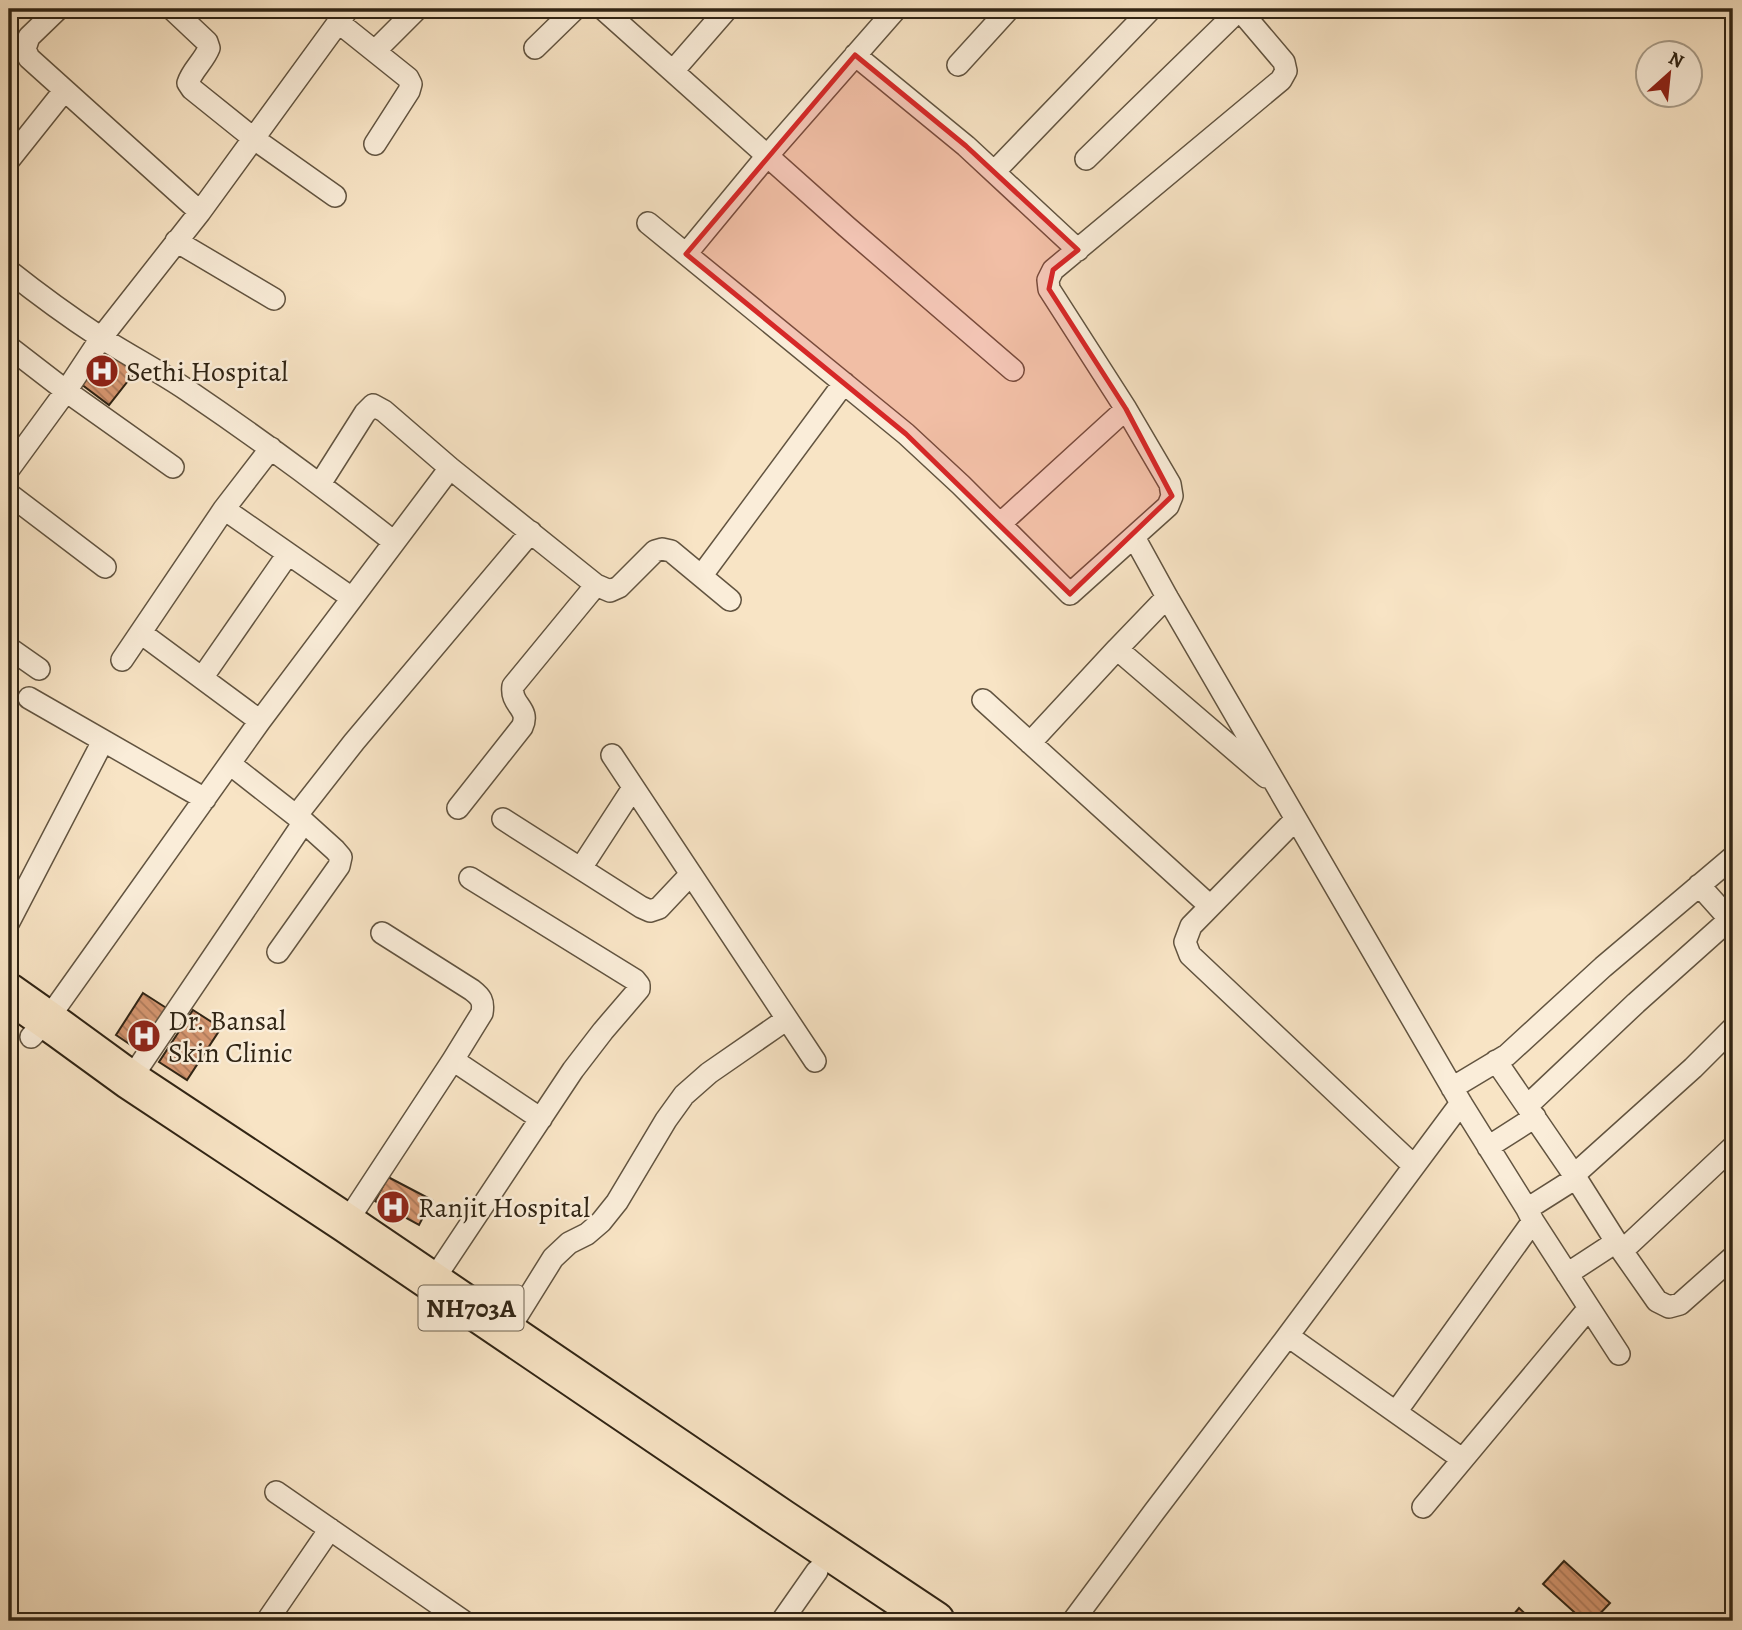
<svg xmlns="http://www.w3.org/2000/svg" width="1742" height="1630" font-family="Alegreya,serif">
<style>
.building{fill:url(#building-back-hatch);stroke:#302414;stroke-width:2}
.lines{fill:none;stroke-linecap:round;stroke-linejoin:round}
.street-casing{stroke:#625440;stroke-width:24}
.highway-casing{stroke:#302414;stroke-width:42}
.street{stroke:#faedd9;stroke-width:21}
.highway{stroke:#f8e4c5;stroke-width:38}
.marked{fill:#d62828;fill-opacity:0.2;stroke:#d62828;stroke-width:5;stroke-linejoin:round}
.labels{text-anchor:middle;stroke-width:5;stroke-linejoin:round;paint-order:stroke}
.shield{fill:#faedd9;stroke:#6d604f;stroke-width:2}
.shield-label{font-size:26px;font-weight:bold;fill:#302414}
.poi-label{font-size:28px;fill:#302414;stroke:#faedd9;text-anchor:start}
</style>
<defs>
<pattern id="building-back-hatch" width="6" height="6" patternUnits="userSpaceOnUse" patternTransform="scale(1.75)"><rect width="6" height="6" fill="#d59670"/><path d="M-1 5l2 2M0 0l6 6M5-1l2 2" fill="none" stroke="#ad7a5b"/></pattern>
</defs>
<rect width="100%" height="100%" fill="#f8e4c5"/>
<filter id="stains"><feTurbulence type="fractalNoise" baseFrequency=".00286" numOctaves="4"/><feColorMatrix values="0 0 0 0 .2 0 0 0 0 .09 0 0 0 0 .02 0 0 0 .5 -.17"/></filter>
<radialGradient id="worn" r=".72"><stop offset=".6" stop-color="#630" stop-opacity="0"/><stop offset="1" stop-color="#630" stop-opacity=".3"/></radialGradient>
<!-- building -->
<path class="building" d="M106 350 135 372 109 405 81 384Z
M143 993 171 1011 143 1053 116 1035Z
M193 1010 221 1028 187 1080 159 1062Z
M388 1177 432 1200 419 1225 375 1201Z
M1564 1561 1610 1603 1593 1621H1584L1543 1584Z
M1519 1608 1533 1621H1508Z"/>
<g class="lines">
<defs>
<path id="street" d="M58 9 29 37 25 49 29 58 200 212
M172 9 207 42 209 48C204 61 192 70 188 83L192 89 253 138 335 196
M603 9 847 227 1013 370
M338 22 408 78 411 84 409 91 375 144
M535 48 575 9
M375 51 417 9
M855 55 966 146 1078 250
M958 65 1009 9
M673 71 727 9
M1086 159 1240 9
M9 160 64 91
M994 172 1151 9
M648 223 906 434 961 485 1070 594 1168 506 1172 496 1170 484 1126 409 1049 289 1048 280 1053 270 1281 80 1286 71 1284 62 1239 9
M176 241 274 299
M686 254 767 156 896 9
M9 271C38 294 68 316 100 337 128 355 159 371 187 390 258 438 327 489 394 542
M9 347 66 391 173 467
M9 469 66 391 101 338 200 212 348 9
M320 484 365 413 373 405 384 411 450 468 596 585 610 591 619 587 655 551 662 549 671 551 730 600
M9 494 105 567
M224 509 352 598
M1000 524 1126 409
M1134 537 1167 597 1461 1103 1527 1209 1533 1221 1619 1354
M702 575 844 383
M141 633 260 721
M9 648 39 669
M1117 649 1167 597
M122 660 224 509 271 448
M202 678 288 554
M29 698 205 799
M983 700 1210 906
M1030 743 1117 649 1266 777
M612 755 815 1061
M230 764 304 822 335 850 341 857 339 866 278 952
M458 808 522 727C531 708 510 706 513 686L596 585
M296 816 354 742 531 532
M503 819 641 907 650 911 659 908 691 874
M1296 819 1191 926 1185 942 1190 955 1414 1166
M581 868 633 788
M1699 885 1733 923
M9 922 103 741
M382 933 472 990C481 997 484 1001 482 1013L453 1060
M31 1037 47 1020 260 721 450 468
M1496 1061 1574 1175 1622 1251 1657 1301 1669 1307 1680 1304 1733 1257
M130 1080 304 822
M1452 1088 1507 1055 1603 967 1733 857
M1527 1106 1636 1003 1730 919
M1488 1147 1535 1117
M1574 1175 1693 1068 1733 1028
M1527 1209 1576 1178
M346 1223 453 1060 541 1119
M1622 1251 1733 1147
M1567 1274 1616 1242
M432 1282 573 1070 603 1031 639 989V985L635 980 470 878
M507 1332 553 1258 569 1243 587 1234 601 1222 617 1202 666 1120 684 1095 709 1073 787 1019
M1288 1336 1462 1459
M1396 1412 1533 1221
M276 1492 463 1621
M1423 1507 1589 1308
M267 1621 330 1529
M782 1621 817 1571
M1073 1621 1154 1512 1284 1341 1461 1103"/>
<path id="highway" d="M9 993 60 1029 130 1080 346 1223 782 1519 935 1621"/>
</defs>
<!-- street casing -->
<use href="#street" class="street-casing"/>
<!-- highway casing -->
<use href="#highway" class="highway-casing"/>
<!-- street -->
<use href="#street" class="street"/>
<!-- highway -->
<use href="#highway" class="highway"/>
</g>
<!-- marked area -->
<path class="marked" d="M855 55 966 146 1078 250 1053 270 1049 289 1126 409 1172 496 1070 594 906 434 686 254Z"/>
<!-- icons -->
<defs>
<symbol id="hospital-disc" viewBox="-11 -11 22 22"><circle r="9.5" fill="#8f2418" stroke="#faedd9"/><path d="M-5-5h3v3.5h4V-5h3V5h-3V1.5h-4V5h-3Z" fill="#fff"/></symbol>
</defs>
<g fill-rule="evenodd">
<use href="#hospital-disc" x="83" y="352" width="38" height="38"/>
<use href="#hospital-disc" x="125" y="1017" width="38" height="38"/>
<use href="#hospital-disc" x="374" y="1188" width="38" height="38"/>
</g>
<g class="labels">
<!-- shield labels -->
<rect class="shield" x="418.5" y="1285.5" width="105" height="45" rx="5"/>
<g class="shield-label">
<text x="471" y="1317">NH703A</text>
</g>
<!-- poi labels -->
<g class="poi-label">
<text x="126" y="381">Sethi Hospital</text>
<text x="168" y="1030">Dr. Bansal<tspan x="168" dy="32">Skin Clinic</tspan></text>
<text x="418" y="1217">Ranjit Hospital</text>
</g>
</g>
<!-- margin -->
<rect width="1742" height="1630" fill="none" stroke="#f8e4c5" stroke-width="35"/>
<rect x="10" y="10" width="1721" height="1609" fill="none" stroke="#302414" stroke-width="3.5"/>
<rect x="18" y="18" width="1707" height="1595" fill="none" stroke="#302414" stroke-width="2"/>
<!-- north arrow -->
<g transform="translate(1669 74) rotate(27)"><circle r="33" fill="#faedd9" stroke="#a99d8a" stroke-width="2"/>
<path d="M0-5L12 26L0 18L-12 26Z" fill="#8f2418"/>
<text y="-10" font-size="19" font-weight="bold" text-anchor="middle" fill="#302414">N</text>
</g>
<rect width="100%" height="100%" filter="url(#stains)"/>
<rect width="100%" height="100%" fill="url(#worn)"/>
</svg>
